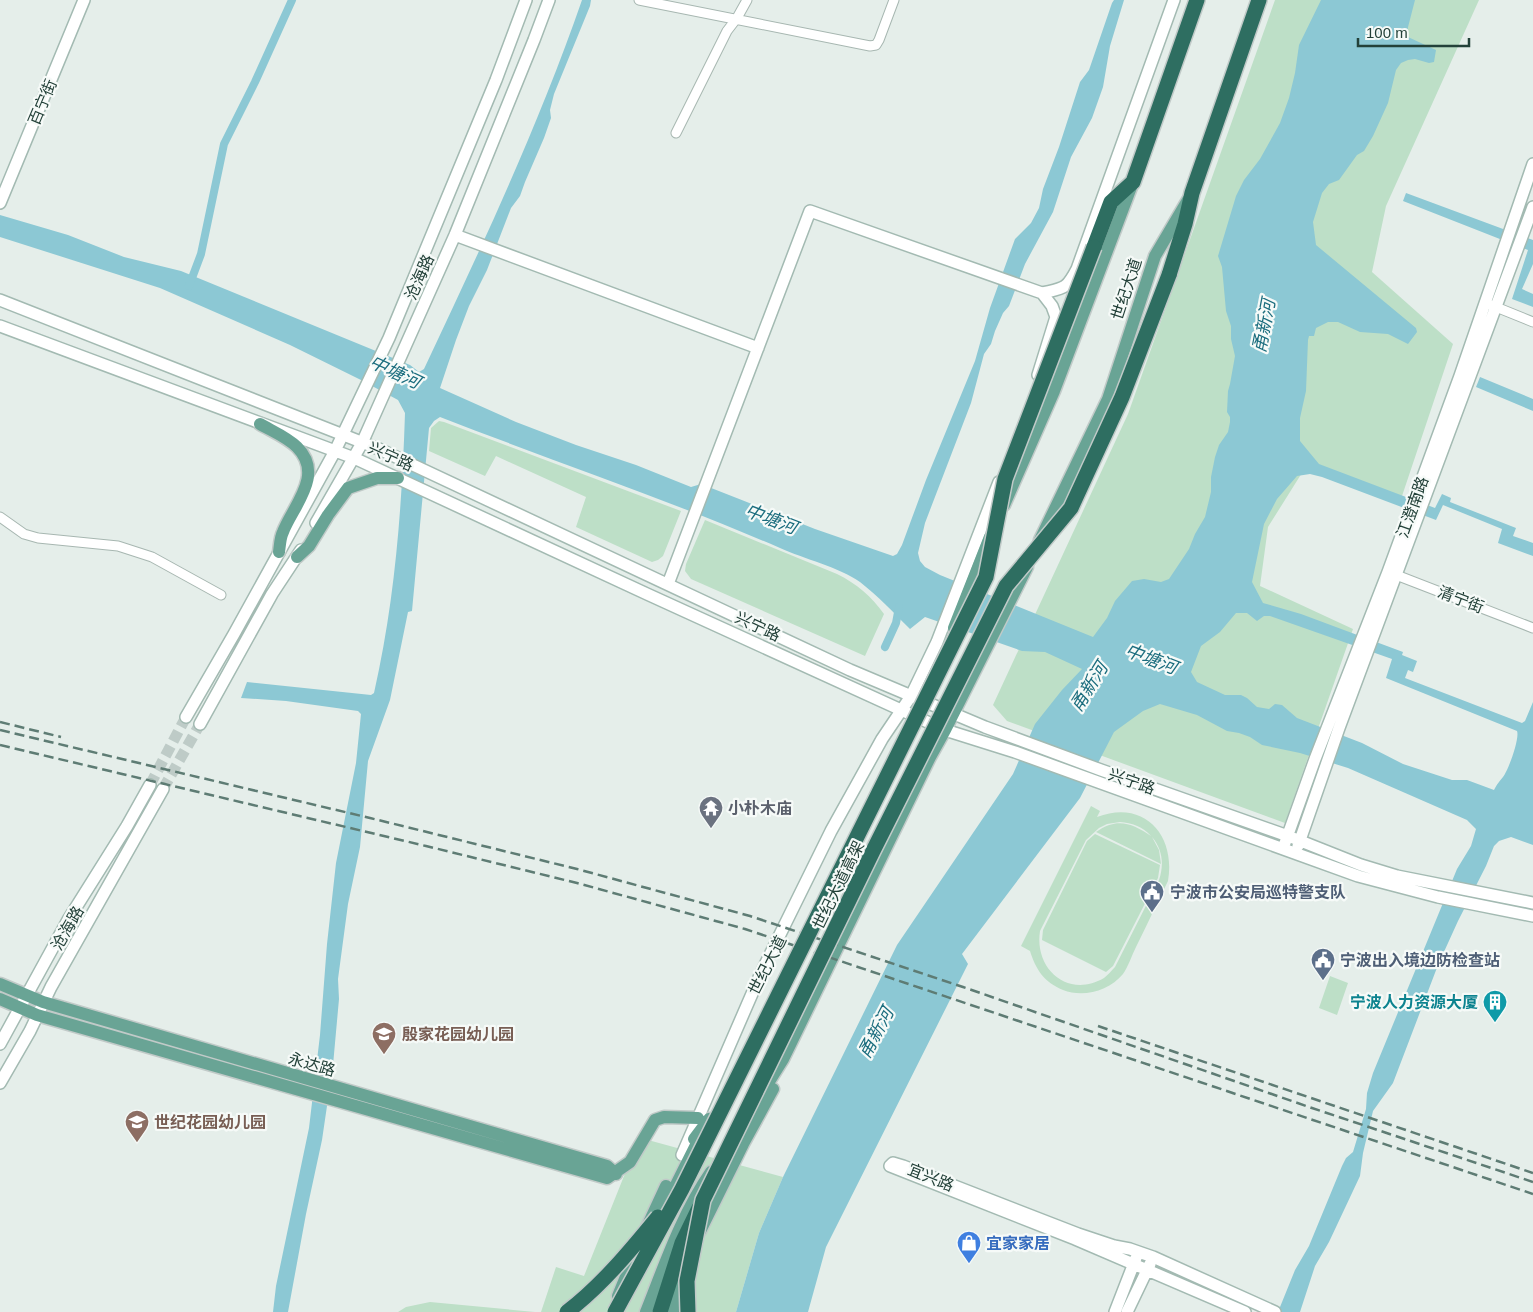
<svg xmlns="http://www.w3.org/2000/svg" width="1533" height="1312" font-family="Helvetica,'Noto Sans SC',sans-serif">
<style>
.green{fill:#bddfc7;fill-rule:evenodd}
.water{fill:#8cc8d4;fill-rule:evenodd}
.lines{fill:none;stroke-linecap:round;stroke-linejoin:round}
.canal{stroke:#8cc8d4;stroke-width:8}
.secondary-tunnel{stroke:#becbc7;stroke-width:11;stroke-dasharray:11 5.5;stroke-linecap:butt}
.street-casing{stroke:#a7b7b1;stroke-width:11}
.secondary-casing{stroke:#a3bab2;stroke-width:14}
.primary-casing{stroke:#c1cac8;stroke-width:15}
.highway-casing{stroke:#c1cac8;stroke-width:18}
.street{stroke:#fff;stroke-width:9}
.secondary{stroke:#fff;stroke-width:11}
.primary{stroke:#69a495;stroke-width:12}
.highway{stroke:#2e6e61;stroke-width:15}
.rail{stroke:#5e7c74;stroke-width:2.5;stroke-dasharray:10 5;stroke-linecap:butt}
.highway-bridge-casing{stroke:#c1cac8;stroke-width:18;stroke-linecap:butt}
.highway-bridge{stroke:#2e6e61;stroke-width:15}
.labels{text-anchor:middle;stroke-width:4.5;stroke-linejoin:round;paint-order:stroke}
.street-label{font-size:16px;fill:#234139;stroke:#f6faf8}
.worship-label{font-size:16px;font-weight:bold;fill:#5b616d;stroke:#f6faf8;text-anchor:start}
.service-label{font-size:16px;font-weight:bold;fill:#4e5e75;stroke:#f6faf8;text-anchor:start}
.culture-label{font-size:16px;font-weight:bold;fill:#0d838f;stroke:#f6faf8;text-anchor:end}
.education-label{font-size:16px;font-weight:bold;fill:#785e54;stroke:#f6faf8;text-anchor:start}
.shop-label{font-size:16px;font-weight:bold;fill:#366cbe;stroke:#f6faf8;text-anchor:start}
.water-label{font-size:18px;font-style:italic;fill:#1b6d7e;stroke:#f6faf8}
</style>
<rect width="100%" height="100%" fill="#e5eeea"/>
<!-- green -->
<path class="green" d="M1275 0H1479L1386 206 1372 272 1453 344 1402 496 1305 468 1268 527 1260 586 1353 629 1285 823 1007 721 993 705 1128 414Z
M439 421 444 422 681 511 663 556 658 560 652 562 576 527 586 497 496 456 485 476 429 451 431 428Z
M705 520 837 574C857 584 871 596 884 614L865 656 691 579 685 571 686 564Z
M1091 806 1100 811 1097 817C1144 799 1176 835 1168 881 1157 903 1147 925 1136 947 1132 955 1128 967 1123 974 1109 991 1083 998 1063 990 1044 982 1036 970 1030 951L1021 946ZM1120 822C1132 823 1142 826 1151 836 1132 823 1117 817 1096 832L1161 864 1159 850 1152 837C1163 850 1164 865 1159 880L1115 967C1111 971 1108 975 1104 978 1068 999 1034 969 1040 931L1086 840 1099 828 1107 824Z
M1095 834 1160 865 1158 878 1113 966 1106 972 1042 940 1043 930 1087 841Z
M1330 976 1348 983 1337 1015 1319 1008Z
M648 1140 783 1177 759 1233 736 1312H541L556 1267 584 1276 624 1176Z
M430 1302 535 1312H398L406 1307Z"/>
<!-- water -->
<path class="water" d="M582 0H591L590 6 554 94 550 110 551 118 544 138 525 182 520 196 511 208 487 270 469 306 456 340 440 388 516 422 576 445 636 465 691 487 701 484 815 529 893 556 897 554 902 545 926 480 975 361 990 308 1015 239 1031 223 1039 208 1043 189 1059 147 1080 82 1089 70 1112 3 1114 0H1124L1110 46 1103 87 1092 118 1071 157 1053 212 1025 264 1009 306 1003 313 995 331 991 344 984 354 971 403 925 523 918 553 920 561 925 567 940 575 1093 637 1107 618 1115 601 1132 581 1144 579 1161 582 1169 579 1189 549 1195 534 1205 517 1211 492V477L1215 457 1219 445 1228 432 1230 422V417L1227 412 1228 391 1230 384 1235 356 1231 339V326L1226 311 1222 267 1218 256 1236 196 1244 180 1260 159 1280 123 1289 98 1295 73 1299 45 1321 0H1415L1407 31 1408 37 1436 50 1434 62 1429 63 1415 59 1408 60 1401 63 1396 70 1388 103 1373 136 1364 151 1357 155 1339 180 1329 184 1322 193 1313 222 1316 245 1416 328 1417 332 1408 344 1388 334 1360 332 1338 322H1328L1316 328 1314 336H1309L1308 340 1306 391 1300 418V441L1319 464 1435 508 1442 494 1451 498 1450 502 1516 528 1513 536 1533 543V556L1498 543 1502 529 1443 505 1436 520 1322 477 1310 474 1297 476 1277 499 1264 524 1252 582 1263 603 1301 614 1403 652 1402 655 1417 661 1413 672 1408 670 1405 678 1522 723 1525 721 1533 702V845L1511 837 1499 841 1494 846 1486 866 1458 921 1438 965 1393 1083 1373 1111 1363 1153 1360 1176 1329 1242 1315 1266 1300 1312H1278L1295 1270 1309 1246 1342 1166 1346 1158 1353 1152 1366 1109 1367 1093 1373 1073 1457 869 1471 846 1476 829 1467 820 1348 768 1300 753 1262 745 1250 737 1239 733 1227 731 1197 715 1160 704 1143 711 1114 732 1080 798 962 954 968 964 826 1247 808 1312H736L759 1233 783 1177 897 945 1013 774 1035 724 1062 690 1082 669 1045 652 1022 651 925 617 910 629C894 613 878 596 860 582 839 567 804 559 780 548 669 500 553 461 440 417L434 421 429 428 412 611 408 612 390 700 368 761 360 847 348 904 338 979 339 999 333 1065 322 1140 306 1214 288 1312H273L276 1286 309 1128 320 1035 327 944 336 863 356 763 361 714 358 711 286 701 241 698 247 682 371 695 374 693C395 601 402 507 405 413L398 400 361 380 290 345 160 288 0 237V215L68 235 124 257 181 271 410 365 419 372 424 369C481 248 538 127 582 0ZM1236 613H1247L1257 621 1264 616H1270L1392 659 1386 678 1517 731C1520 738 1508 771 1503 777 1499 782 1497 784 1494 790L1467 780H1452L1403 764 1362 743 1297 718 1282 705 1275 704 1269 709 1257 707 1247 698 1241 695H1225L1197 682 1191 672 1201 646 1220 632Z
M1406 193 1533 240V264L1522 289 1533 294V307L1512 299 1528 250 1403 201Z
M1480 377 1533 399V411L1476 387Z"/>
<g class="lines">
<!-- canal -->
<path class="canal" d="M189 286 201 254 224 144 255 82 292 0
M885 647 896 623 899 607"/>
<!-- secondary-tunnel -->
<path class="secondary-tunnel" d="M150 785 186 717
M163 789 200 724"/>
<defs>
<path id="street" d="M639 0 870 46 876 45 879 40 894 0
M676 133 727 31 737 18 747 0
M1491 305 1533 322
M0 517 24 534 38 538 118 546 152 557 221 595
M1391 573 1533 628"/>
<path id="secondary" d="M0 203 84 0
M455 235 758 348
M0 300 379 449 850 670 985 727 1101 770 1288 836 1361 865 1397 876 1533 903
M0 326 354 458 647 594 945 730 1015 752 1358 876 1438 897 1533 916
M1038 375 1056 317 1052 306 1042 293
M316 523 362 443 455 235 534 40 549 0
M668 584 810 211 1042 293C1064 288 1066 290 1077 269L1174 0
M186 717 234 634 335 451 389 338 496 80 526 0
M200 724 272 594 301 550
M1285 843 1315 759 1388 572 1460 376 1533 164
M1298 846 1339 728 1533 207
M0 1044 68 920 127 826 150 785
M0 1083 30 1031 51 987 163 789
M682 1155 761 973 831 831 882 739 911 696 937 642 999 482
M1115 1312 1136 1258
M1127 1312 1150 1264
M1245 1312 1075 1239 890 1166 893 1163 903 1166 1078 1234 1114 1246 1130 1249 1153 1257 1275 1312"/>
<path id="primary" d="M260 424C272 431 287 437 297 447 325 475 293 506 283 532 280 538 280 546 279 552
M1004 505 1054 391 1133 182
M1040 540 1108 399 1155 256 1188 200
M297 557 309 546 328 515 348 488 377 478H398
M954 628 990 537
M0 984 43 1002 607 1166 616 1174
M0 999 37 1015 607 1178 630 1162 655 1120 664 1117 698 1118
M760 1096 783 1059 930 757 945 730 1027 567
M694 1139 709 1119
M667 1203 702 1133
M647 1227 666 1186
M700 1231 743 1144 773 1089
M618 1296 639 1245
M672 1298 687 1261
M646 1312C665 1264 682 1214 711 1172
M673 1312 676 1290"/>
<path id="highway" d="M1094 247 1111 202 1133 182 1197 0
M1169 275 1185 224 1192 193 1259 0
M660 1312 682 1243 699 1208"/>
</defs>
<!-- street casing -->
<use href="#street" class="street-casing"/>
<!-- secondary casing -->
<use href="#secondary" class="secondary-casing"/>
<!-- primary casing -->
<use href="#primary" class="primary-casing"/>
<!-- highway casing -->
<use href="#highway" class="highway-casing"/>
<!-- street -->
<use href="#street" class="street"/>
<!-- secondary -->
<use href="#secondary" class="secondary"/>
<!-- primary -->
<use href="#primary" class="primary"/>
<!-- highway -->
<use href="#highway" class="highway"/>
<!-- rail -->
<path class="rail" d="M0 722 61 737
M0 730 370 818 577 869 750 916 963 987 1312 1108 1533 1182
M0 745 426 846 577 883 745 929 1533 1194
M1098 1026 1533 1173"/>
<defs>
<path id="highway-bridge" d="M567 1312C602 1285 630 1251 658 1217
M615 1312 682 1189 986 577 1005 479 1094 247
M688 1312 687 1281 703 1200 873 851 1006 586 1071 508 1122 397 1169 275"/>
</defs>
<!-- highway-bridge casing -->
<use href="#highway-bridge" class="highway-bridge-casing"/>
<!-- highway-bridge -->
<use href="#highway-bridge" class="highway-bridge"/>
</g>
<!-- icons -->
<defs>
<symbol id="temple-pin" viewBox="-11 -11 22 30"><path d="M0 17L-7.5 6A9.5 9.5 0 1 1 7.5 6Z" fill="#6b7280" stroke="#f6faf8"/><path d="M0-6L5-2H3V0L6.5 2.5H4V6H1.5V3h-3V6H-4V2.5H-6.5L-3 0V-2H-5Z" fill="#fff"/></symbol>
<symbol id="civic-pin" viewBox="-11 -11 22 30"><path d="M0 17L-7.5 6A9.5 9.5 0 1 1 7.5 6Z" fill="#5c6f8a" stroke="#f6faf8"/><path d="M-.6-6.5H3V-4.5H.6V-3L4-1V1h2V6H-6V1h2V-1L-.6-3ZM-1.2 2.5V6h2.4V2.5Z" fill="#fff"/></symbol>
<symbol id="building-pin" viewBox="-11 -11 22 30"><path d="M0 17L-7.5 6A9.5 9.5 0 1 1 7.5 6Z" fill="#0f9aa8" stroke="#f6faf8"/><path d="M-4-6H4V6H1V3H-1V6H-4ZM-2.5-4.3h1.7v1.8h-1.7ZM.8-4.3h1.7v1.8H.8ZM-2.5-1h1.7V.8h-1.7ZM.8-1h1.7V.8H.8Z" fill="#fff"/></symbol>
<symbol id="school-pin" viewBox="-11 -11 22 30"><path d="M0 17L-7.5 6A9.5 9.5 0 1 1 7.5 6Z" fill="#8d6e63" stroke="#f6faf8"/><path d="M0-5L7-2L0 1L-7-2ZM-4 1L0 2.5L4 1V4Q0 6-4 4Z" fill="#fff"/></symbol>
<symbol id="shop-pin" viewBox="-11 -11 22 30"><path d="M0 17L-7.5 6A9.5 9.5 0 1 1 7.5 6Z" fill="#3f7fe0" stroke="#f6faf8"/><path d="M-5-2.5h2.3a2.7 3.5 0 0 1 5.4 0H5L5.5 6h-11ZM-1.5-2.5h3a1.5 2.3 0 0 0-3 0Z" fill="#fff"/></symbol>
</defs>
<g fill-rule="evenodd">
<use href="#temple-pin" x="697" y="794" width="28" height="38"/>
<use href="#civic-pin" x="1138" y="878" width="28" height="38"/>
<use href="#civic-pin" x="1309" y="946" width="28" height="38"/>
<use href="#building-pin" x="1481" y="988" width="28" height="38"/>
<use href="#school-pin" x="370" y="1020" width="28" height="38"/>
<use href="#school-pin" x="123" y="1108" width="28" height="38"/>
<use href="#shop-pin" x="955" y="1229" width="28" height="38"/>
</g>
<g class="labels">
<!-- street labels -->
<g class="street-label">
<text transform="translate(42 102) rotate(-67)" y="6">百宁街</text>
<text transform="translate(419 277) rotate(-66)" y="6">沧海路</text>
<text transform="translate(1126 289) rotate(-72)" y="6">世纪大道</text>
<text transform="translate(391 456) rotate(24)" y="6">兴宁路</text>
<text transform="translate(1412 507) rotate(-70)" y="6">江澄南路</text>
<text transform="translate(1461 599) rotate(21)" y="6">清宁街</text>
<text transform="translate(758 626) rotate(25)" y="6">兴宁路</text>
<text transform="translate(1132 781) rotate(19)" y="6">兴宁路</text>
<text transform="translate(838 885) rotate(-64)" y="6">世纪大道高架</text>
<text transform="translate(67 928) rotate(-60)" y="6">沧海路</text>
<text transform="translate(767 965) rotate(-63)" y="6">世纪大道</text>
<text transform="translate(312 1064) rotate(16)" y="6">永达路</text>
<text transform="translate(931 1177) rotate(22)" y="6">宜兴路</text>
</g>
<!-- worship labels -->
<g class="worship-label">
<text x="728" y="814">小朴木庙</text>
</g>
<!-- service labels -->
<g class="service-label">
<text x="1170" y="898">宁波市公安局巡特警支队</text>
<text x="1340" y="966">宁波出入境边防检查站</text>
</g>
<!-- culture labels -->
<g class="culture-label">
<text x="1478" y="1008">宁波人力资源大厦</text>
</g>
<!-- education labels -->
<g class="education-label">
<text x="402" y="1040">殷家花园幼儿园</text>
<text x="154" y="1128">世纪花园幼儿园</text>
</g>
<!-- shop labels -->
<g class="shop-label">
<text x="986" y="1249">宜家家居</text>
</g>
<!-- water labels -->
<g class="water-label">
<text transform="translate(1264 326) rotate(-79)" y="6">甬新河</text>
<text transform="translate(395 372) rotate(25)" y="6">中塘河</text>
<text transform="translate(771 519) rotate(21)" y="6">中塘河</text>
<text transform="translate(1151 659) rotate(21)" y="6">中塘河</text>
<text transform="translate(1089 687) rotate(-58)" y="6">甬新河</text>
<text transform="translate(876 1033) rotate(-62)" y="6">甬新河</text>
</g>
</g>
<!-- scale -->
<path d="M1358 38v8h111v-8" fill="none" stroke="#234139" stroke-width="2.5"/>
<text x="1366" y="38" font-size="15" fill="#234139" stroke="#f6faf8" stroke-width="4" paint-order="stroke">100 m</text>
</svg>
